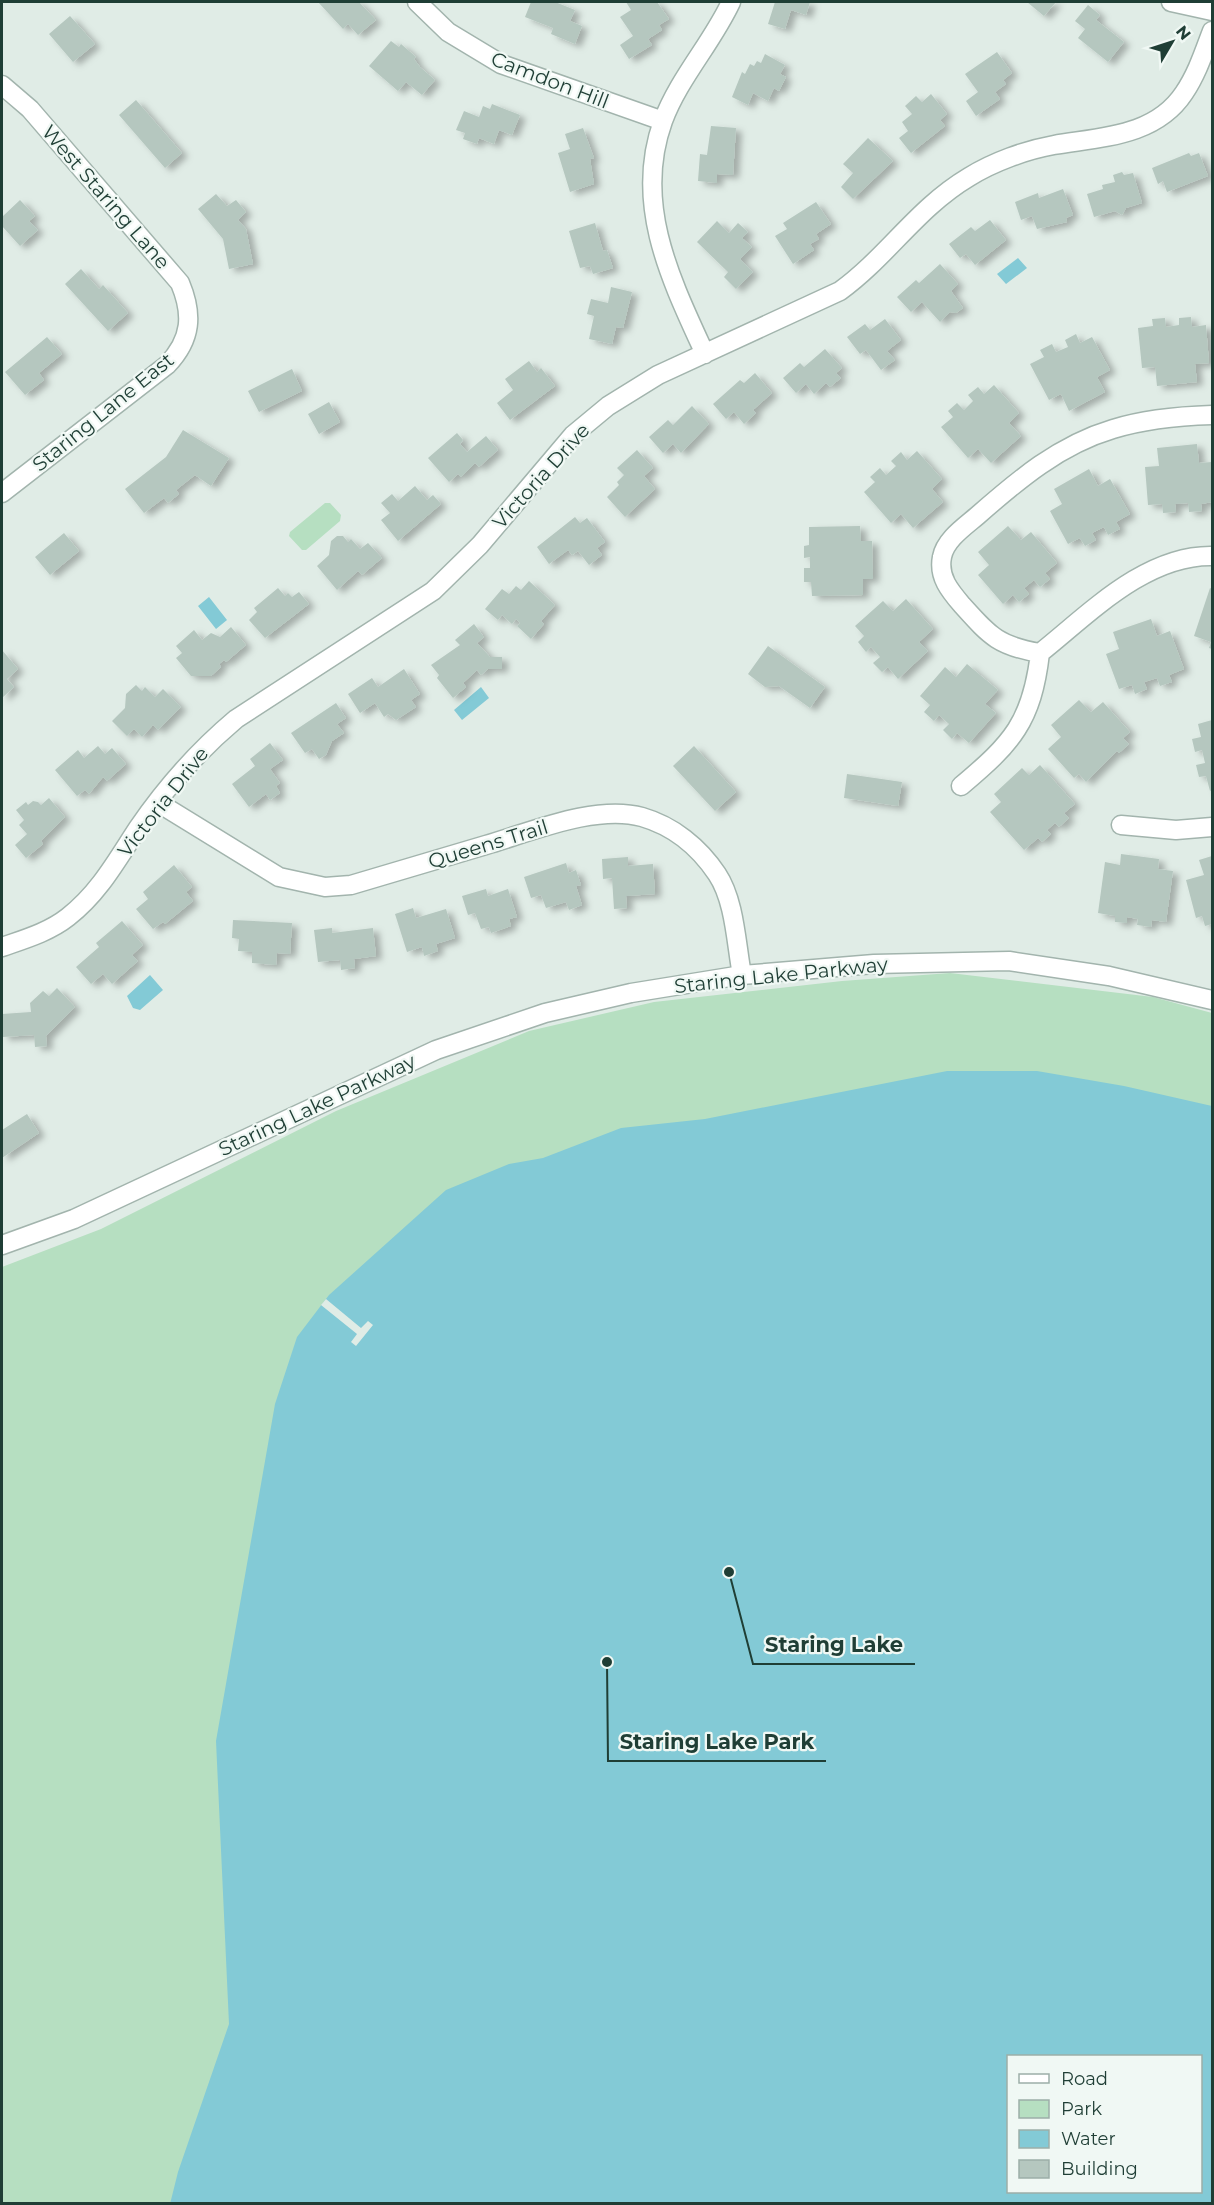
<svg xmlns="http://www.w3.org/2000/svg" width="1214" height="2205" font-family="Montserrat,sans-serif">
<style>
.green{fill:#b6dfc1;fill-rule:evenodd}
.water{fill:#83cad6;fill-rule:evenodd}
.pier{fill:#e0ece6}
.building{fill:#b5c7bf;filter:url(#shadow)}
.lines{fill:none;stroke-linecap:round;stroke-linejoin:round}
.minor-casing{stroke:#a2b4ad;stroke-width:21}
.tertiary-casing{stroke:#a2b4ad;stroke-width:21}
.minor{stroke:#fff;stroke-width:18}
.tertiary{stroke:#fff;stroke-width:18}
.labels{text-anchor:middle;stroke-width:4.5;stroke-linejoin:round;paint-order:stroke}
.street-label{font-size:20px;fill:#1f3e35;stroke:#f0f8f4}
.leader{fill:none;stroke:#1f3e35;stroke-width:2}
.callout-dot{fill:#1f3e35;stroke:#f0f8f4;stroke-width:2}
.callout-label{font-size:21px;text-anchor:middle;font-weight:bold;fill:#1f3e35;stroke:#f0f8f4;stroke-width:4.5;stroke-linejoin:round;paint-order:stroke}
</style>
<defs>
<filter id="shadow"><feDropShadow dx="6" dy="3.5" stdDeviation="3" flood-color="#0004"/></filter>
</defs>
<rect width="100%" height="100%" fill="#e0ece6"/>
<!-- green -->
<path class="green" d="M325 503H330L341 515 340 521 306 550H302L289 536 290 532Z
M950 973 1153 997 1212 1013V2203H2V1267L101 1229 336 1111 529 1031 654 1002 842 981ZM1008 2056H1200V2192H1008Z"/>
<!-- water -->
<path class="water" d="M1018 258 1027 268 1006 284 997 274Z
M209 597 227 620 216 629 198 606Z
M481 687 489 698 462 720 454 710Z
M150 975 163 990 140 1010 133 1008 127 996Z
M947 1071H1037L1124 1086 1212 1106V2203L170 2204 178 2172 229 2024 216 1741 275 1404 297 1337 329 1295 446 1190 509 1164 543 1158 621 1128 705 1119ZM1008 2056H1200V2192H1008Z"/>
<!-- pier -->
<path class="pier" d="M326 1299 361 1328 368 1321 373 1325 356 1346 351 1342 357 1334 321 1305Z"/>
<!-- building -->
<path class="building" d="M318 2H359L376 20 358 35 348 24 343 29Z
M531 2H555L575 10 570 21 582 26 575 44 551 34 553 28 525 17Z
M626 2H657L669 19 659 25 662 30 648 39 652 45 629 59 620 45 633 36 620 17 631 10Z
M775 2H810L806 15 791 10 785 29 768 24Z
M1027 2H1056L1044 16Z
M1088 5 1100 15 1096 20 1124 42 1108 62 1078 38 1085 29 1075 21Z
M70 16 95 44 73 62 49 34Z
M391 41 399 47 401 44 416 57 414 59 420 67 435 80 422 95 406 82 398 91 369 66Z
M997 52 1012 73 1003 80 1006 84 995 92 1000 99 976 116 966 101 978 92 965 74Z
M765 54 785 65 780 74 786 77 779 91 774 88 768 101 753 93 748 105 732 97 742 72 745 74 750 64 754 66 757 61 761 63Z
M931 94 947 114 940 120 945 126 911 153 899 138 908 131 902 122 912 114 905 106 916 96 922 102Z
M136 100 182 153 165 168 119 115Z
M492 104 520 115 512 135 499 130 494 144 479 138 477 144 463 139 465 133 456 130 464 111 479 117 483 106 490 109Z
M711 126 736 128 733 175 717 174V183L698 181 700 154 707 155Z
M583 128 594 158 590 159 594 184 570 192 558 153 570 149 565 134Z
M868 138 893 161 853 199 841 187 853 173 843 164Z
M1189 153 1191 156 1199 153 1208 176 1167 192 1163 181 1158 184 1152 168Z
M1122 172 1124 175 1133 173 1142 203 1126 208 1122 215 1115 211 1094 217 1087 194 1103 189 1102 185 1115 182 1113 175Z
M1063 189 1073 215 1066 218 1067 222 1037 229 1032 216 1021 220 1015 202 1038 193 1039 198Z
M216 194 227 206 236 200 246 212 238 220 246 229 253 264 229 269 223 239 198 209Z
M20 200 35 216 29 221 38 230 20 246 2 226V217Z
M816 202 831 224 816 234 819 239 810 244 814 250 793 264 775 236 787 229 783 223Z
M990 220 1006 240 975 265 966 254 960 258 949 244 971 227 975 231Z
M717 221 729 233 738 223 748 232 742 238 752 247 740 259 753 272 736 289 724 277 728 272 697 242Z
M595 223 603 251 607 250 613 268 593 274 590 266 580 268 569 231Z
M940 264 958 284 951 291 963 308 956 313 950 312 940 322 922 302 911 312 897 297 916 280 919 283Z
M81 269 99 289 103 285 128 313 108 331 65 284Z
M611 287 632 292 623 328 616 327 612 344 589 339 594 316 587 314 591 299 608 303Z
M1191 317 1192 327 1206 325 1209 363 1195 364 1197 382 1157 386 1155 367 1142 368 1138 328 1153 326 1152 319 1165 318 1166 327 1179 325V318Z
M885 319 901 340 887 351 895 360 881 370 866 350 860 354 847 337 865 324 870 330Z
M1076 334 1080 343 1092 337 1110 370 1097 377 1105 392 1069 411 1061 394 1049 400 1030 364 1044 357 1040 350 1052 344 1056 352 1068 347 1065 340Z
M47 337 62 354 39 373 44 380 25 395 5 372Z
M825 349 842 368 836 373 841 378 830 387 826 383 814 394 806 384 796 393 783 378 800 363 804 367Z
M529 361 537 372 541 368 555 386 510 420 497 403 513 390 505 379Z
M292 369 302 391 259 412 248 391Z
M755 373 772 393 753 410 756 413 744 424 734 412 726 419 713 404 740 380 744 383Z
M994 385 1019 413 1009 423 1021 436 991 463 978 449 968 458 941 427 953 417 948 411 957 403 964 410 973 401 968 395 978 387 984 394Z
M329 402 340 422 319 434 308 414Z
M692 406 709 424 681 453 673 444 663 453 649 437 668 420 673 425Z
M183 430 229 458 211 486 195 475 176 490 179 494 168 503 164 498 144 513 125 489 166 457Z
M457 433 463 440 460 444 467 452 486 436 498 450 479 467 475 463 461 477 458 474 449 482 428 458Z
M1197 444 1199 463 1212 462V502L1201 504 1202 511 1189 512 1188 503 1175 504 1176 512 1163 513 1162 504 1148 505 1145 467 1159 466 1157 448Z
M637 450 653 468 644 476 655 489 625 517 607 497 619 485 617 482 624 475 617 468Z
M917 451 942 479 932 489 943 502 913 528 901 514 891 523 864 492 875 482 870 477 880 468 886 475 896 466 891 461 901 452 907 460Z
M1089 469 1098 486 1110 479 1130 514 1116 522 1120 529 1108 535 1104 527 1092 533 1096 540 1085 546 1080 538 1068 544 1050 511 1062 504 1054 489Z
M415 486 427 500 433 495 441 504 398 541 381 520 390 513 381 503 392 494 398 501Z
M575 517 580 523 587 518 605 542 597 548 602 555 589 565 578 551 572 555 568 550 549 564 537 547Z
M860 526 861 541H872L873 579H863V595L812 596 811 582H804V568H810V557L804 558V546L809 545V527Z
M1008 526 1021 540 1031 532 1057 563 1045 573 1050 579 1040 587 1034 580 1024 588 1029 594 1019 602 1013 595 1003 604 978 575 989 565 978 552Z
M64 533 79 551 50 575 35 557Z
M337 536H343L348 542 351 539 360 549 368 543 382 558 362 575 358 571 337 590 317 566 329 555 331 541Z
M529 581 555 605 541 621 544 624 531 639 517 626 520 623 516 619 512 624 502 615 498 620 485 609 502 589 509 594 516 586 521 590Z
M278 588 285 596 288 593 292 597 299 592 309 604 265 638 249 620 257 612 254 608Z
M1210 588 1212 589V649L1209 648 1211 642 1194 636Z
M906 599 933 629 919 642 928 651 898 679 888 667 882 672 873 663 880 657 871 647 866 652 858 642 864 636 855 626 883 601 893 611Z
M1151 619 1157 636 1170 631 1184 669 1169 675 1172 682 1160 686 1157 678 1144 682 1147 689 1135 694 1132 685 1119 689 1106 654 1119 649 1113 632Z
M474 624 484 637 477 643 490 657H502V669H488L481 675 477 670 463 683 466 687 453 698 437 678 439 675 431 665 460 645 455 640Z
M231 627 246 645 226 662 224 660 219 664 221 667 211 676H191L176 658 182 653 176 646 194 630 202 640 211 633 220 637Z
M768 646 825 687 810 708 779 686 765 687 748 674Z
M2 650 18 669 7 679 14 687 2 698Z
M967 664 998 690 985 704 996 713 969 743 957 733 952 739 943 730 949 724 939 715 934 721 924 712 930 705 920 696 945 667 956 677Z
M404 669 420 694 411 700 416 707 396 720 388 714 384 717 375 703 360 713 348 694 372 678 378 687Z
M136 685 142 691 145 687 155 697 163 689 181 707 158 730 153 725 142 737 134 729 127 736 112 721 125 708 126 694Z
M1079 700 1091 712 1103 702 1130 732 1123 738 1129 744 1119 753 1117 751 1086 782 1079 774 1074 778 1048 749 1061 737 1051 725Z
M336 703 346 718 337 724 344 733 332 741 326 755 319 759 312 749 305 753 291 733Z
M1212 720V790L1210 791 1206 776 1199 777 1196 765 1205 763 1202 750 1195 752 1192 739 1201 737 1198 724Z
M270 743 283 760 270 769 280 783 276 786 280 793 270 800 266 794 249 807 232 784 255 766 250 759Z
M98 746 105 754 112 748 126 764 107 781 103 777 89 794 85 790 77 796 55 770 78 750 84 758Z
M694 746 736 792 715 811 673 766Z
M1040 765 1075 804 1064 813 1069 818 1059 827 1055 823 1047 830 1051 834 1042 842 1038 838 1024 850 990 812 1001 802 994 794 1022 768 1029 775Z
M847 774 902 782 898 806 844 798Z
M49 798 65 817 41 841 43 844 26 858 15 845 27 834 19 825 24 820 16 810 26 802 28 805 33 801 38 802 41 805Z
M1121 854 1159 859 1158 869 1173 871 1166 922 1152 920 1151 927 1137 925 1138 919 1127 917V923L1115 922V916L1098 913 1105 862 1120 865Z
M1212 856V924L1205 926 1202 916 1196 918 1186 880 1204 875 1199 860Z
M628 857V866L653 864 655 894 626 896 627 908 614 909 612 878 603 879 602 859Z
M566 863 569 873 576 870 581 885 576 886 582 905 569 910 566 902 546 908 541 895 531 898 524 877Z
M174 865 192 887 186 892 193 901 165 924 163 922 153 929 136 909 148 899 143 892Z
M486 889 488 896 508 889 517 917 509 919 511 926 491 933 489 927 481 929 475 913 468 915 462 896Z
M413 908 416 918 446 909 455 938 436 944 438 951 424 956 422 947 407 952 395 914Z
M233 920 292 923 290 954 277 953 276 965 252 963V952L238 951 239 939 232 938Z
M122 921 143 945 132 955 138 961 112 984 103 974 91 984 76 967 99 947 96 943Z
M332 928V933L373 928 376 956 354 959 355 968 341 970 340 960 318 962 314 930Z
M57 988 75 1007 46 1036 47 1046 35 1047 34 1035 3 1037 2 1014 31 1012 30 1003 43 991 49 996Z
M27 1114 39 1133 2 1158V1130Z"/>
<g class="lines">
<defs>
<path id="minor" d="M417 2 448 32 501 64 663 121
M1171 2 1212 11
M2 85 30 109 180 283C193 314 192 339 167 365L2 493
M705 354C671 280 633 204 663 121 679 78 712 43 731 2
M1212 415C1180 416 1145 419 1113 429 1059 445 1018 480 977 516 964 527 945 540 942 557 938 577 950 591 962 605 990 636 998 646 1040 653 1089 614 1145 555 1212 556
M961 786C1012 743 1032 722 1040 653
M157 802 279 877 325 887 351 885C396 872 441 858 486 845 531 832 596 804 642 817 673 826 699 847 717 874 735 901 736 943 742 975
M1121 825 1176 830 1212 827
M2 947C25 939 49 932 68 917 99 893 117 860 138 828 166 787 198 751 236 719L433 591 480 545 573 435 608 406 658 375 840 291C888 256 917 208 969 177 993 162 1026 150 1054 145 1100 137 1155 137 1184 93 1197 74 1204 52 1212 31"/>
<path id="tertiary" d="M2 1245 74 1219 436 1050 545 1013 631 993 742 975 874 964 1009 961 1109 976 1212 1000"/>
</defs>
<!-- minor casing -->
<use href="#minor" class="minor-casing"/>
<!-- tertiary casing -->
<use href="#tertiary" class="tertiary-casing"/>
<!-- minor -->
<use href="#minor" class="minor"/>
<!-- tertiary -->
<use href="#tertiary" class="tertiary"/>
</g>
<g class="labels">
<!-- street labels -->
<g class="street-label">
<text transform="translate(550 80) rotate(21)" y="7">Camdon Hill</text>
<text transform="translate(106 197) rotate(49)" y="7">West Staring Lane</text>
<text transform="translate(103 412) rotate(-39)" y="7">Staring Lane East</text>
<text transform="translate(541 476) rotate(-48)" y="7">Victoria Drive</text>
<text transform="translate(163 802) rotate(-52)" y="7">Victoria Drive</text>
<text transform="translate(488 844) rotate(-17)" y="7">Queens Trail</text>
<text transform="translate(781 975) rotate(-6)" y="7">Staring Lake Parkway</text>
<text transform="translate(317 1105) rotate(-25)" y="7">Staring Lake Parkway</text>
</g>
</g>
<!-- callouts -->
<path class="leader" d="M729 1572L753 1664H915M607 1662L608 1761H826"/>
<g class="callout-dot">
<circle cx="729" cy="1572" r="6"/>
<circle cx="607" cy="1662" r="6"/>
</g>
<g class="callout-label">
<text x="834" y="1652">Staring Lake</text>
<text x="717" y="1749">Staring Lake Park</text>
</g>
<!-- border -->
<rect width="1214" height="2205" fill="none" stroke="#1f3e35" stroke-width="6"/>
<!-- legend -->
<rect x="1007" y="2055" width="195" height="138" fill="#f0f8f4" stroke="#9caea8" stroke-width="1.5"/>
<rect x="1019" y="2074" width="30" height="9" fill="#ffffff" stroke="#9caea8" stroke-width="1.5"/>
<text x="1061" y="2085" font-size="18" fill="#1f3e35">Road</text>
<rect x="1019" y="2100" width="30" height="18" fill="#b6dfc1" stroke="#9caea8" stroke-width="1.5"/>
<text x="1061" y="2115" font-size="18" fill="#1f3e35">Park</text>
<rect x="1019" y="2130" width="30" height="18" fill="#83cad6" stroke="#9caea8" stroke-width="1.5"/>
<text x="1061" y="2145" font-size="18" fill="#1f3e35">Water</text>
<rect x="1019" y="2160" width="30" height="18" fill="#b5c7bf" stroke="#9caea8" stroke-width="1.5"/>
<text x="1061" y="2175" font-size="18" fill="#1f3e35">Building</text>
<!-- north arrow -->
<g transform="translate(1172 42) rotate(51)" stroke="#f0f8f4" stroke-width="4.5" paint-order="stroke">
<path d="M0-4.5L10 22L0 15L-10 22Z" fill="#1f3e35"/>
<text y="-9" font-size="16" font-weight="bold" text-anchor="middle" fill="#1f3e35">N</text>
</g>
</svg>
